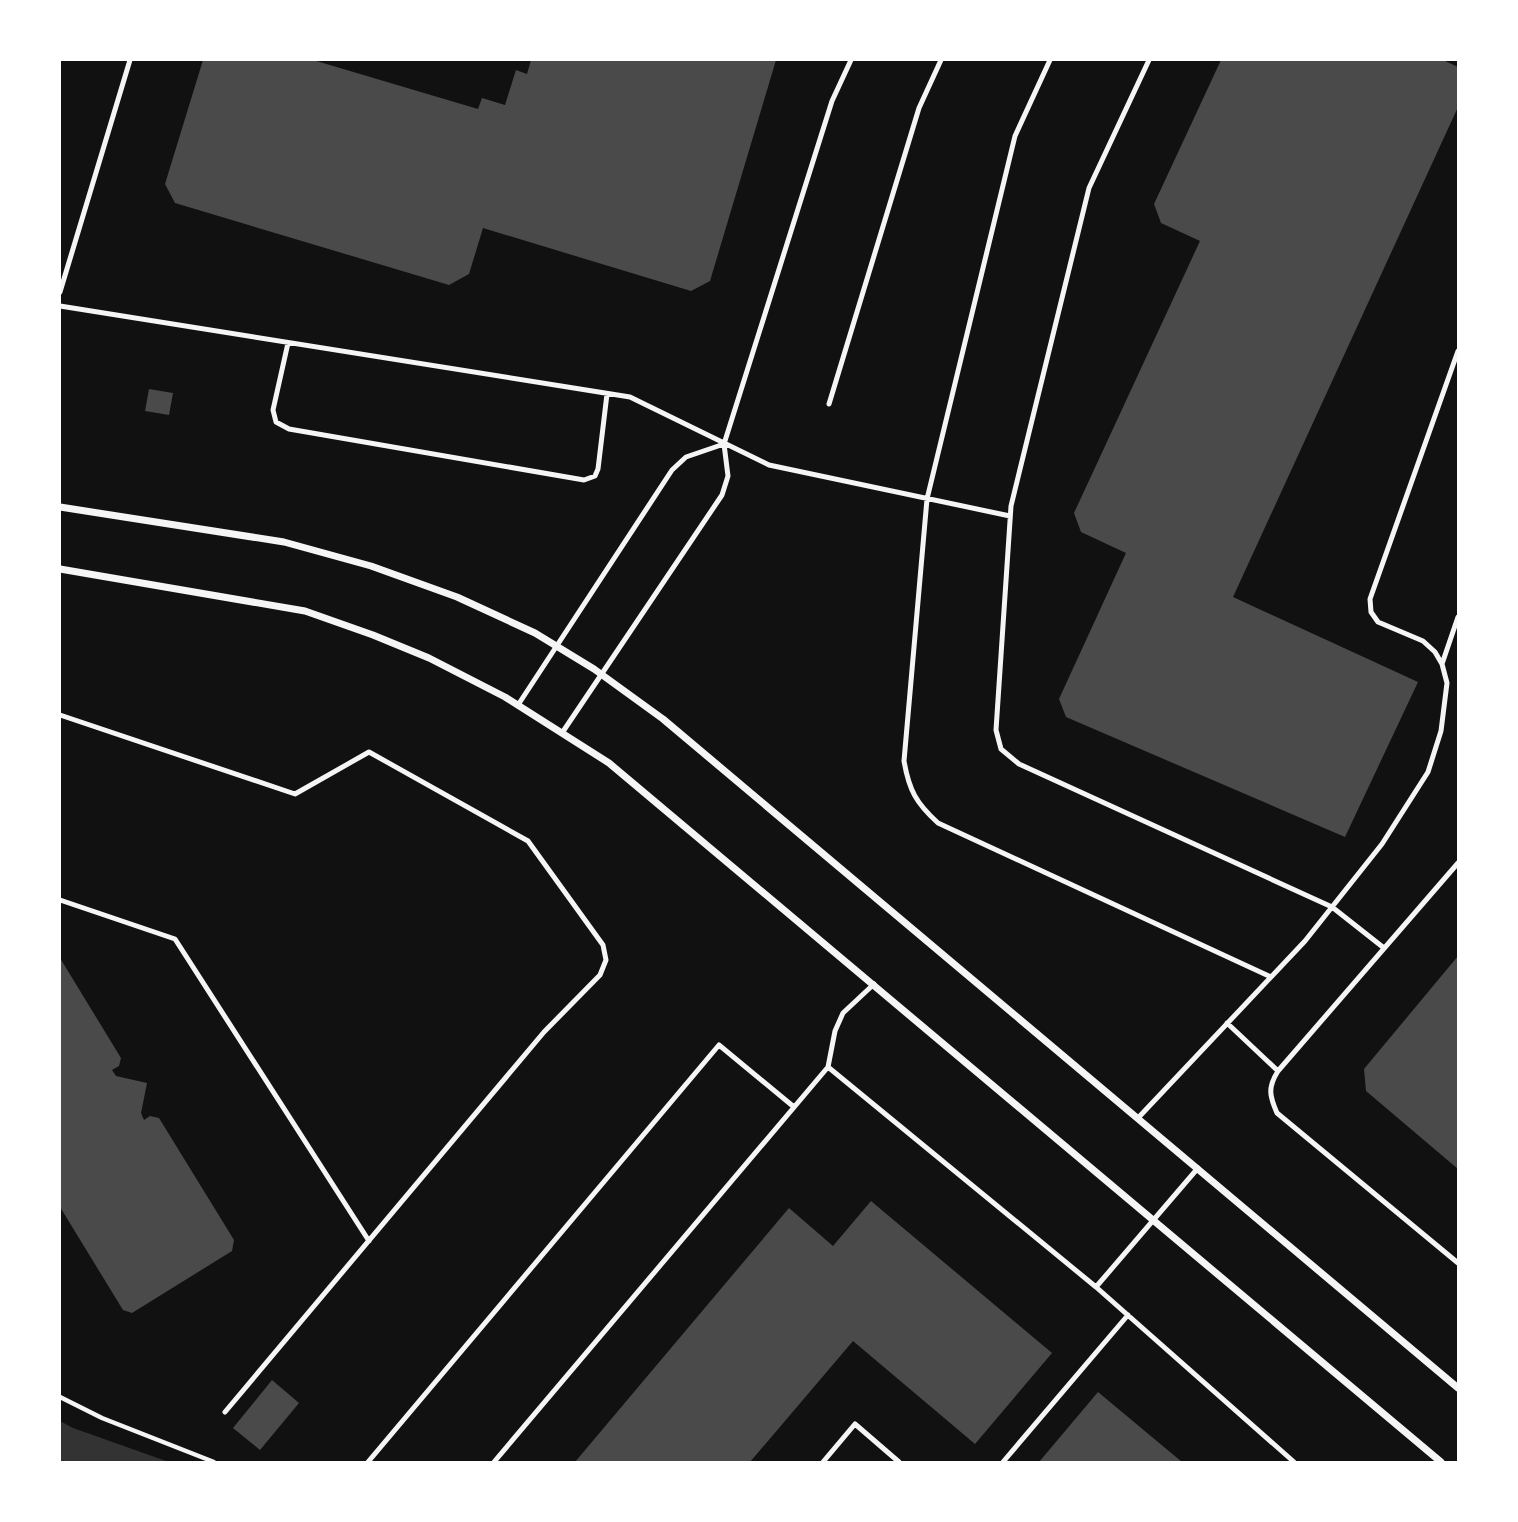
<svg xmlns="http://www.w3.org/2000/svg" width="1518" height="1522" font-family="'Fira Sans',sans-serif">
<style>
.water{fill:#333}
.building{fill:#4a4a4a}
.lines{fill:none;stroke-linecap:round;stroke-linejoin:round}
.path{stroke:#f5f5f5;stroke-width:4.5}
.service{stroke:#f5f5f5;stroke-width:5}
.minor{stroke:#f5f5f5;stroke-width:7}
</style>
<rect width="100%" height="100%" fill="#111"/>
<!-- water -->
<path class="water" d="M60 1421 73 1428 169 1462H60Z"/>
<!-- building -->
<path class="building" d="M203 60H313L478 109 482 98 505 105 516 70 527 74 531 60H776L710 281 691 291 483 228 469 274 449 285 175 203 165 184Z
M1221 60H1443L1458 67V107L1233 597 1418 682 1345 837 1066 717 1059 699 1126 553 1081 532 1074 513 1200 241 1161 223 1154 204Z
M149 389 173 393 169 415 145 411Z
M1458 956V1169L1366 1091 1364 1069Z
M60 958 121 1058 119 1066 112 1070 116 1076 147 1083 141 1113 144 1120 150 1116 159 1118 234 1240 232 1251 132 1313 123 1310 60 1207Z
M871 1201 1052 1353 975 1444 853 1341 750 1462H575L789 1208 833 1246Z
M272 1380 299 1403 260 1450 233 1428Z
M1098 1392 1182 1462H1039Z"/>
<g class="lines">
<!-- path -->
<path class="path" d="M60 1397 102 1418 214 1462"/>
<!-- service -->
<path class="service" d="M1050 60 1015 136 927 499 904 761C909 790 916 803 938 823L1271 977
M1149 60 1089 188 1011 506 996 730 1001 749 1019 764 1332 907 1384 948
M60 292 130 60
M60 306 630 397 769 465 1010 516
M288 343 273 410 276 422 289 429 584 480 595 476 598 469 607 394
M829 404 919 108 941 60
M724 444 832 101 851 60
M1442 664 1458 617
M518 705 672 470 686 457 724 444 728 476 722 495 562 733
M60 715 295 794 369 752 528 841 603 945 606 960 600 975 544 1032 225 1412
M1458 863 1278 1071C1268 1087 1269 1095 1277 1113L1458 1263
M60 900 175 939 369 1241
M1227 1023 1278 1071
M828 1067 835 1031 843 1013 874 984
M1138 1118 1305 941 1382 844 1428 772 1441 731 1447 683 1442 664 1435 652 1423 641 1378 622 1371 612 1370 599 1458 351
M1096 1287 1198 1168
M368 1462 719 1045 794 1107
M494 1462 828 1067 1096 1287 1294 1462
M823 1462 855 1424 899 1462
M1003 1462 1128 1315"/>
<!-- minor -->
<path class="minor" d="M60 507 284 542 371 566 457 597 535 633 594 669 663 719 1458 1388
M60 569 305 611 373 635 429 658 505 697 609 763 1441 1462"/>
</g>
<!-- border -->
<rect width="1518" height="1522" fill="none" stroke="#ffffff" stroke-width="122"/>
</svg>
